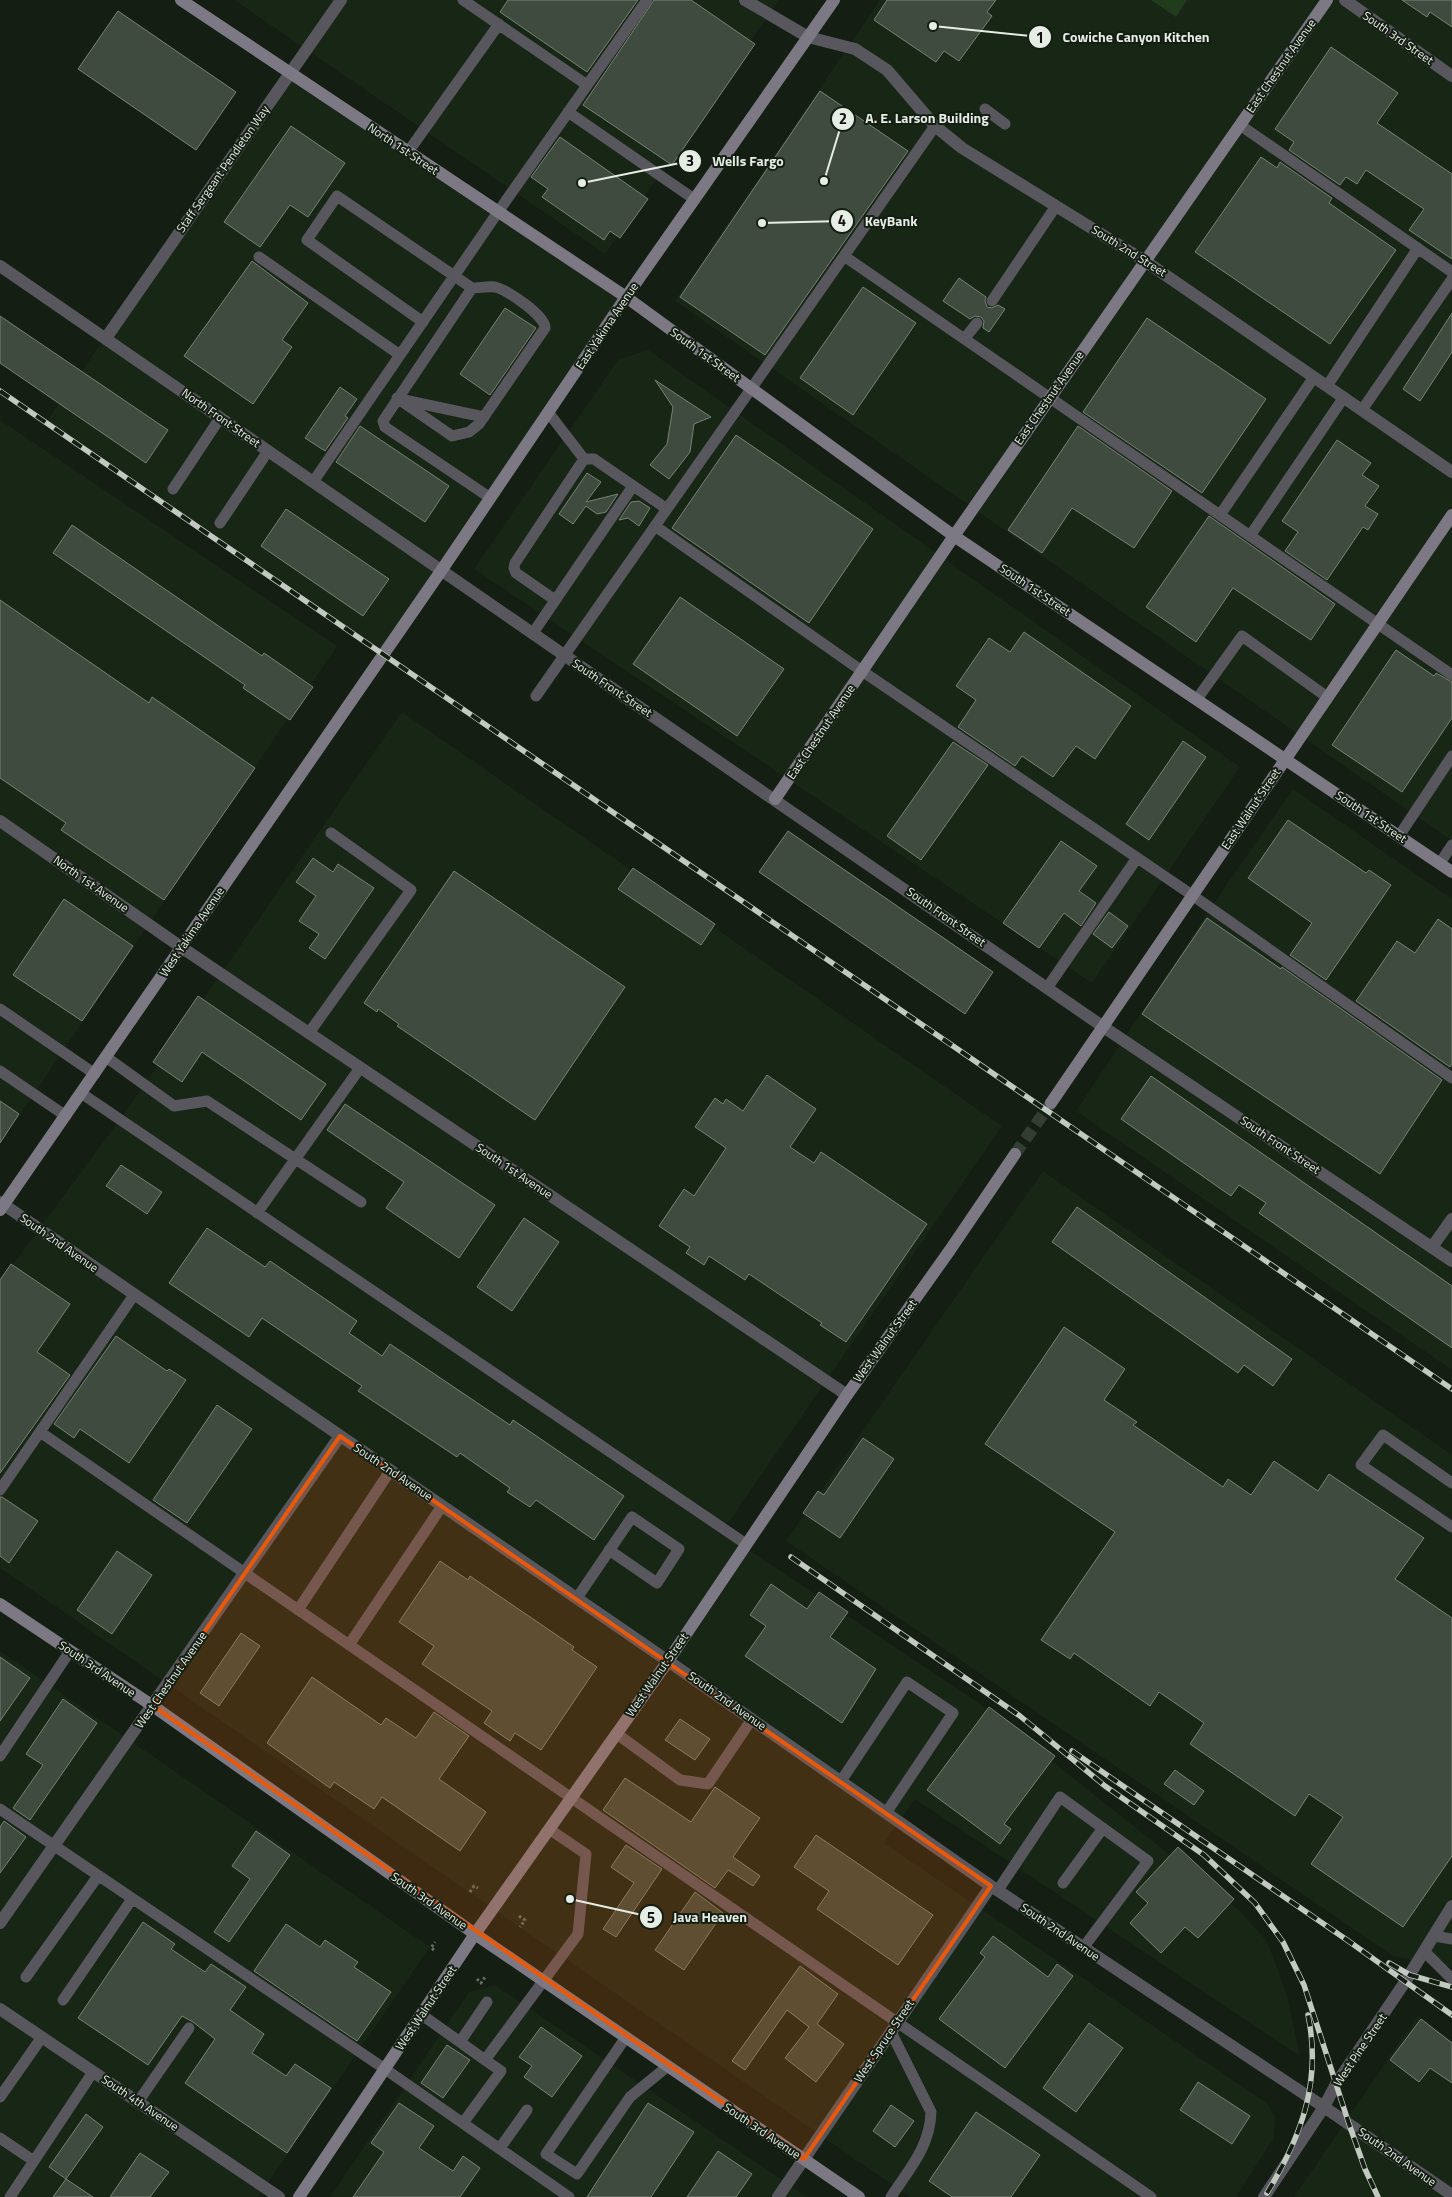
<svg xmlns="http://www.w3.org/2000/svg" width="1452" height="2197" font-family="'Titillium Web',sans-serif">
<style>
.built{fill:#182616}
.green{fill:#203c1d}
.building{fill:#3f4b3e;stroke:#768374}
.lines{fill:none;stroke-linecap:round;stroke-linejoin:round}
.secondary-tunnel{stroke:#343d32;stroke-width:12;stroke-dasharray:12 6;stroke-linecap:butt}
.path{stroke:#656e64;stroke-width:3;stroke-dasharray:2.5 2.5;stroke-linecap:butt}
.lane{stroke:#59575e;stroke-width:11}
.street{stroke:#59575e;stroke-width:12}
.secondary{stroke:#7c7985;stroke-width:12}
.rail-casing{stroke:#c1c9c0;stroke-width:5.5}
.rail{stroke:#141e13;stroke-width:4;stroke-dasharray:11;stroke-linecap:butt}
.marked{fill:#e8590c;fill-opacity:0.2;stroke:#e8590c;stroke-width:4;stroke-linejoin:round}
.labels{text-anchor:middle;stroke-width:4;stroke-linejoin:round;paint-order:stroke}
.street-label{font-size:12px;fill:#e6ede5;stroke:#141e13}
.leader{fill:none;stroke:#e6ede5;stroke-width:2}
.callout-dot{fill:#e6ede5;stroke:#141e13;stroke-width:2}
.mark-label{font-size:15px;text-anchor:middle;font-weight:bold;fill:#111}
.callout-label{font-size:14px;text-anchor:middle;font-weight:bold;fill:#e6ede5;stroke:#141e13;stroke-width:4;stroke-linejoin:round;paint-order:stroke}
</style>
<rect width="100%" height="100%" fill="#141e13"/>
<!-- built -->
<path class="built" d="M234 0H779L605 254Z
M880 0H1452V841L675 301Z
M290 74 626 297 383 654 46 422Z
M648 350 1240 767 1092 983 474 569 618 360Z
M0 420 337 646 0 1144Z
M402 712 1002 1126 722 1532 980 1704 1238 1909 1267 1941 1287 1995 1300 2056 915 1799 884 1843 1268 2104 1275 2117 1274 2138 1236 2197H910L0 1568V1282L121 1118Z
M1293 789 1452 899V1370L1076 1111 1216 900Z
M1043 1171 1452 1455V1968L1393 1956 786 1541Z
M0 1651 430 1947 258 2197H0Z
M495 1985 807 2197H330L469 1992Z
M1418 2015 1452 2041V2197H1294Z"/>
<!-- green -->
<path class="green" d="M1151 0H1187L1176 17Z"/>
<!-- building -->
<path class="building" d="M508 0H638L587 72 500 12Z
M654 0H691L755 44 672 165 583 105Z
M887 0H996L987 12 992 16 959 61 944 51 936 62 874 20Z
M1402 0H1452V27L1430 12 1427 17Z
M118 11 236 92 196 150 78 69Z
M1331 47 1398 93 1377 123 1452 174V259L1409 230 1424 209 1366 170 1357 184 1346 177 1340 185 1289 150 1294 142 1275 129Z
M820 91 908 151 765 355 680 297Z
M291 126 345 163 308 217 290 205 260 247 224 222Z
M560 137 648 199 620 238 610 231 604 240 542 197 548 189 531 177Z
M1261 157 1277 168 1280 162 1332 198 1329 203 1396 250 1330 344 1195 252Z
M252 261 308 303 282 340 292 347 253 404 184 356Z
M959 278 986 297 985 301 987 307 992 308 998 305 1005 309 989 332 983 328 984 321 981 317 975 316 970 319 943 301Z
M863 287 916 323 853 415 800 378Z
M505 308 536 328 490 395 460 374Z
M1452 313V352L1420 401 1403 389Z
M0 316 168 430 146 463 0 363Z
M1147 318 1266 399 1202 493 1083 412Z
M655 380 711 417 694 424 690 452 669 479 650 465 667 444 673 407Z
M340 387 357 399 345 416 348 418 325 451 305 438Z
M360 426 449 486 425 522 336 462Z
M1078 426 1172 491 1134 548 1072 508 1042 553 1008 530Z
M736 435 873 529 809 623 672 528Z
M1337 440 1371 463 1362 475 1379 486 1365 506 1378 514 1368 530 1363 527 1327 580 1285 551 1298 532 1282 521Z
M587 473 601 482 586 502 618 494 606 512 597 514 586 506 573 524 559 514Z
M639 501 650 508 639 526 628 518 619 520 631 502Z
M286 509 389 579 363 616 261 546Z
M1209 516 1335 604 1311 640 1233 588 1196 642 1146 607Z
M72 525 262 656 264 653 313 687 290 720 243 688 245 685 53 553Z
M680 597 784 669 737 736 633 664Z
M0 600 149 703 152 697 255 768 164 900 61 830 66 823 0 778Z
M1024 632 1131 706 1095 759 1076 746 1053 777 1022 756 1015 766 958 727 976 700 956 686 989 638 1010 652Z
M1396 650 1434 676 1436 673 1452 682V718L1402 792 1332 745Z
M1183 741 1206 757 1149 840 1126 824Z
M953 742 988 765 921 860 887 836Z
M1288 820 1366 873 1369 870 1391 885 1326 980 1290 955 1312 923 1248 878Z
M788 831 993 972 965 1014 759 872Z
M1061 841 1097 866 1079 891 1096 903 1081 926 1064 913 1039 948 1003 923Z
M313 858 333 872 338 864 374 888 325 959 309 948 319 934 299 921 316 896 296 882Z
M633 868 715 924 701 945 618 889Z
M454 871 625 987 535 1120 397 1026 399 1024 378 1009 377 1012 364 1003Z
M64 899 133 946 82 1021 13 975Z
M1109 912 1128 926 1112 948 1093 934Z
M1207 918 1281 969 1282 967 1442 1080 1380 1174 1142 1014Z
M1438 919 1452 929V1064L1450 1067 1356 1001 1397 941 1415 953Z
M198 996 326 1084 301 1120 202 1052 182 1082 153 1062Z
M767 1075 816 1109 790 1147 814 1163 821 1152 927 1224 846 1342 820 1325 822 1323 749 1274 745 1280 709 1256 704 1265 686 1253 690 1247 659 1226 684 1189 694 1196 726 1148 695 1127 715 1098 723 1104 726 1099 743 1111Z
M1151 1076 1452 1286V1348L1259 1213 1266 1203 1239 1185 1231 1196 1121 1119Z
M0 1101 19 1114 0 1143Z
M345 1104 495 1205 459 1258 386 1208 404 1182 327 1130Z
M121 1165 162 1192 147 1214 106 1186Z
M1077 1207 1292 1359 1273 1386 1244 1365 1238 1373 1052 1242Z
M524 1218 559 1242 512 1311 477 1287Z
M207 1228 265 1267 270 1261 357 1321 349 1333 382 1356 390 1344 510 1425 513 1420 624 1496 594 1540 536 1500 530 1507 507 1492 510 1488 460 1453 457 1457 358 1391 362 1386 262 1318 249 1337 169 1283Z
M11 1264 70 1304 37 1352 70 1375 0 1473V1280Z
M1064 1327 1125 1369 1104 1400 1137 1422 1133 1425 1223 1487 1228 1479 1251 1495 1274 1461 1318 1491 1329 1474 1424 1538 1395 1579 1452 1618V1856L1403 1927 1311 1864 1343 1817 1309 1794 1295 1816 1190 1744 1204 1723 1159 1692 1150 1706 1074 1653 1070 1659 1041 1640 1115 1532 985 1444Z
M116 1336 167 1371 169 1369 186 1380 129 1463 80 1429 74 1438 54 1424Z
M217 1405 252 1429 187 1523 153 1500Z
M863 1438 894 1459 840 1538 803 1513 818 1491 824 1495Z
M0 1497H2L38 1521 9 1563 0 1556Z
M117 1551 152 1575 112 1634 77 1610Z
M440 1561 468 1580 470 1576 574 1647 572 1650 597 1667 541 1750 515 1733 510 1741 484 1723 492 1711 422 1664 434 1646 399 1622Z
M771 1584 807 1609 819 1592 848 1612 830 1637 876 1669 842 1723 745 1656 766 1626 750 1615Z
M241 1633 260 1646 219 1706 200 1693Z
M0 1657 30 1678 0 1721Z
M312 1677 381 1725 386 1718 416 1738 434 1712 469 1736 439 1779 486 1812 460 1851 382 1797 374 1809 334 1782 330 1788 267 1743Z
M63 1699 97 1723 30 1820 13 1808 43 1765 26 1754Z
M989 1707 1055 1756 1004 1824 1011 1829 1000 1844 927 1790Z
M680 1719 710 1739 695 1760 665 1740Z
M1175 1770 1204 1791 1194 1805 1164 1784Z
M625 1778 691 1822 715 1787 760 1818 733 1857 760 1876 753 1886 728 1870 715 1888 603 1810Z
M4 1821 26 1837 0 1873V1827Z
M256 1831 290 1855 229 1942 214 1932 250 1879 232 1866Z
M816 1835 933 1915 898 1965 817 1909 829 1891 794 1867Z
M626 1845 662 1869 616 1937 603 1929 634 1883 611 1867Z
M1178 1847 1234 1899 1198 1938 1185 1927 1161 1953 1130 1923 1148 1903 1136 1892Z
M695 1892 723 1913 684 1970 655 1950Z
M143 1922 175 1944 171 1949 205 1972 211 1964 246 1987 230 2010 264 2034 252 2053 286 2076 295 2064 331 2088 287 2153 185 2083 215 2039 193 2022 182 2016 148 2065 78 2018Z
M286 1924 320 1947 325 1940 358 1962 354 1967 391 1992 357 2041 254 1971Z
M993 1936 1048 1977 1057 1964 1073 1976 1005 2068 939 2019 985 1957 980 1953Z
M800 1966 838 1994 817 2024 844 2044 816 2082 785 2058 809 2027 787 2010 745 2070 732 2061Z
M1421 2019 1452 2043V2083L1430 2068 1419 2082 1390 2060Z
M1089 2023 1123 2048 1076 2112 1043 2088Z
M541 2027 582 2056 552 2097 524 2077 532 2066 519 2057Z
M447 2045 470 2060 443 2098 421 2083Z
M1198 2082 1250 2116 1232 2144 1180 2110Z
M399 2103 434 2126 419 2148 453 2171 463 2156 480 2168 460 2197H353L384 2152 371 2143Z
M648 2103 694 2132 651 2197H587Z
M891 2105 914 2121 895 2147 873 2131Z
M976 2112 1040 2155 1011 2197H952L929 2181Z
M86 2114 103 2127 66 2179 49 2167Z
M718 2151 752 2174 736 2197H687Z
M140 2153 169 2172 150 2197H110Z
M66 2179 93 2197H53Z"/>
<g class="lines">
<!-- secondary-tunnel -->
<path class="secondary-tunnel" d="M1015 1154 1051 1103"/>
<!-- path -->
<path class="path" d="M470 1892 474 1886 478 1888
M519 1916 525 1920 520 1927
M434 1950 431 1948 435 1942
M477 1979 481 1983 485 1977"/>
<!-- lane -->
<path class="lane" d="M463 0 587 85
M985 109 1005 124
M568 112 694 199
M1240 125 1452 272
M408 152 499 24
M844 256 1452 675
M259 257 400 355
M992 301 1056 206
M423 322 307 240 337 196 472 288 383 421 385 427 489 497
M965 338 977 323
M1327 386 1418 248
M397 398 452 436 469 432 479 424 545 328C545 315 507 290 495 287 488 286 479 288 472 288
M404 400 484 417
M1362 410 1452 279
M548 412 584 459 515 563 514 568 516 573 555 600
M584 459H594L667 509
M313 482 498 212 647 0
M173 489 220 418
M1220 515 1314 377
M220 523 268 451
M655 526 862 671 1192 895 1452 1078
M1250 536 1344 397
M533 633 633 486
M536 696 935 126
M1197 699 1242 636 1327 697
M1399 836 1452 756
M1440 863 1452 845
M1047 988 1137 858
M0 1009 95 1074
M309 1033 411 890 331 833
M106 1057 174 1106 207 1101 361 1202
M0 1071 66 1116
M81 1093 746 1544
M257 1213 360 1068
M40 1432 1151 2197
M1452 1483 1383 1435 1361 1465 1452 1527
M0 1490 134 1295
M577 1598 632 1517 679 1549 657 1583 609 1550
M298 1610 390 1471
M349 1645 442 1506
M617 1734 680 1780 708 1784 752 1719
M0 1756 70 1651
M841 1781 907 1682 953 1713 886 1813
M0 1809 385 2069 569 2197
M1063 1883 1103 1828
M998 1890 1060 1797 1148 1861 1083 1948
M1434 1936 1452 1939
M1424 1951 1452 1979
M26 1977 98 1876
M63 2000 132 1899
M422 2015 460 2042
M626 2037 546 2154 577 2174 630 2097 668 2066
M485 2060 460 2042 487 2002
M0 2097 42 2037
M138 2102 189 2028
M463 2123 501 2071 485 2060 578 1934 586 1854 549 1829
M0 2138 34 2161
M500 2148 527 2110
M10 2197 93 2072
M891 2197C909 2169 930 2147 931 2112L891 2032"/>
<!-- street -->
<path class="street" d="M745 0 808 37 855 49 887 70 935 126 962 148 1145 261 1452 472
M1345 0 1452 76
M0 266 1102 1026 1452 1261
M106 338 341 0
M0 821 181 947 847 1395
M0 1202 668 1661 991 1886 1324 2107 1452 2195
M1432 1247 1452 1219
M0 1923 340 1436
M0 2009 279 2197
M778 2197 991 1886
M1264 2197 1324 2107 1336 2084 1405 1982 1452 1906"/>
<!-- secondary -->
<path class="secondary" d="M181 0 626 297 954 536 1452 872
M775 799 954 536 1327 0
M1051 1103 1452 515
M0 1210 441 571 626 297 834 0
M0 1604 153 1706 475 1934 859 2197
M299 2197 475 1934 668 1661 847 1395 950 1250 1015 1154"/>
<defs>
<path id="rail" d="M0 391 1452 1389
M791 1557 1020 1716 1105 1786 1204 1855 1255 1903 1283 1942 1304 1985 1349 2124 1365 2169 1378 2197
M1072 1751 1347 1940 1452 2015
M1389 1963 1410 1975 1452 1987
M1267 2193C1301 2137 1322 2082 1308 2015"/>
</defs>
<!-- rail casing -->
<use href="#rail" class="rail-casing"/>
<!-- rail -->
<use href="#rail" class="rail"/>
</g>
<!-- marked area -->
<path class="marked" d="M340 1436 991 1886 804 2159 153 1706Z"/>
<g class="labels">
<!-- street labels -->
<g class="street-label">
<text transform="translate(1398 38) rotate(35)" y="4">South 3rd Street</text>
<text transform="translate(1281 66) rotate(-55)" y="4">East Chestnut Avenue</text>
<text transform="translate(403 149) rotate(34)" y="4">North 1st Street</text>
<text transform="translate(223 169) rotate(-55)" y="4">Staff Sergeant Pendleton Way</text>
<text transform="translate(1129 251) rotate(32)" y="4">South 2nd Street</text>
<text transform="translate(607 326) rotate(-56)" y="4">East Yakima Avenue</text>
<text transform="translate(705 355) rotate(36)" y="4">South 1st Street</text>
<text transform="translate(1049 398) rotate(-55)" y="4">East Chestnut Avenue</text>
<text transform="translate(221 418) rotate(35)" y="4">North Front Street</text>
<text transform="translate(1035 590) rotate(34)" y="4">South 1st Street</text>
<text transform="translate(612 688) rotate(34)" y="4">South Front Street</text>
<text transform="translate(821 732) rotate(-56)" y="4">East Chestnut Avenue</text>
<text transform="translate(1251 809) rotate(-56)" y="4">East Walnut Street</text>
<text transform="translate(1371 817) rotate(34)" y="4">South 1st Street</text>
<text transform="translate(91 884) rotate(35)" y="4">North 1st Avenue</text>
<text transform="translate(946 917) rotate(35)" y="4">South Front Street</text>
<text transform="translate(192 932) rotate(-56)" y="4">West Yakima Avenue</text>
<text transform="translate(1280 1145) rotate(34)" y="4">South Front Street</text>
<text transform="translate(514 1171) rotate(34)" y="4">South 1st Avenue</text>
<text transform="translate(59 1243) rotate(35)" y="4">South 2nd Avenue</text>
<text transform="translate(885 1341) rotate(-54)" y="4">West Walnut Street</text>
<text transform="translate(393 1472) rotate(34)" y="4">South 2nd Avenue</text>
<text transform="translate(97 1669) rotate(34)" y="4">South 3rd Avenue</text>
<text transform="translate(657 1675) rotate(-55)" y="4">West Walnut Street</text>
<text transform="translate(171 1680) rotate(-55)" y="4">West Chestnut Avenue</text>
<text transform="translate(727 1701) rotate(35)" y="4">South 2nd Avenue</text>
<text transform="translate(429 1901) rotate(35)" y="4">South 3rd Avenue</text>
<text transform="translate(1060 1932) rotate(34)" y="4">South 2nd Avenue</text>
<text transform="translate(426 2008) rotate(-56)" y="4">West Walnut Street</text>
<text transform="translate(884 2041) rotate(-56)" y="4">West Spruce Street</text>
<text transform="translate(1360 2050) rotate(-56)" y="4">West Pine Street</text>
<text transform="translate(140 2103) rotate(34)" y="4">South 4th Avenue</text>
<text transform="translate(762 2131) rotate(34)" y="4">South 3rd Avenue</text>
<text transform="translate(1397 2157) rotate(35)" y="4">South 2nd Avenue</text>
</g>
</g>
<!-- callouts -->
<path class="leader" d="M933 26L1040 37M824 181L843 119M582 183L690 161M762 223L842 221M570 1899L651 1917"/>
<g class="callout-dot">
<circle cx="933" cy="26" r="5"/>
<circle cx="824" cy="181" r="5"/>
<circle cx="582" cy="183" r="5"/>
<circle cx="762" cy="223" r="5"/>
<circle cx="570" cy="1899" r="5"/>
<circle cx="1040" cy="37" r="12"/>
<circle cx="843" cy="119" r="12"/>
<circle cx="690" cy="161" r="12"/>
<circle cx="842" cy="221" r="12"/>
<circle cx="651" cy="1917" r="12"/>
</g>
<g class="mark-label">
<text x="1040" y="43">1</text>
<text x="843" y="124">2</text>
<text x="690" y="166">3</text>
<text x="842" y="226">4</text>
<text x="651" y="1923">5</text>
</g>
<g class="callout-label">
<text x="1136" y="42">Cowiche Canyon Kitchen</text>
<text x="927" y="123">A. E. Larson Building</text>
<text x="748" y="166">Wells Fargo</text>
<text x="891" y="226">KeyBank</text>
<text x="710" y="1922">Java Heaven</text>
</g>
</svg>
